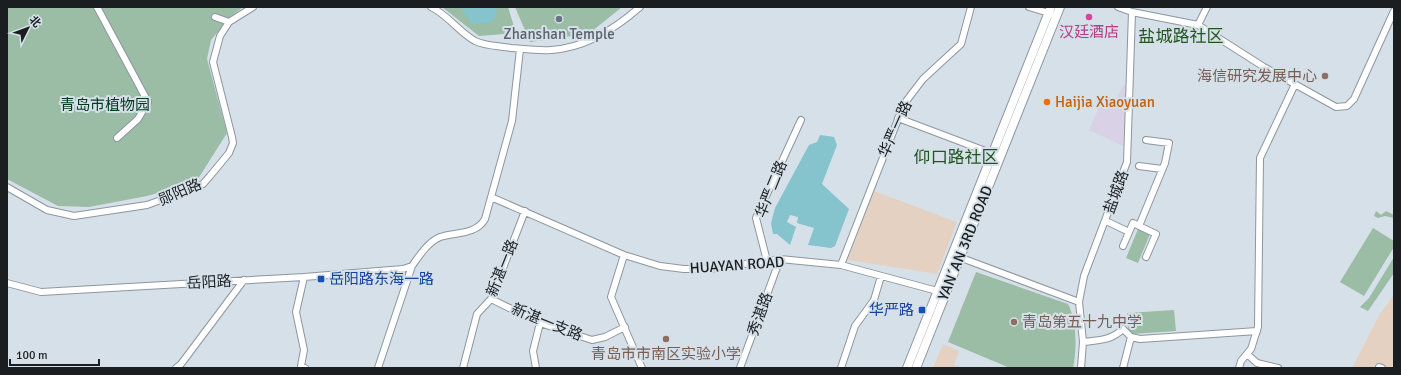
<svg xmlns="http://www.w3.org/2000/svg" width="1401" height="375" font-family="Signika,'Noto Sans SC',sans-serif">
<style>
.commercial{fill:#e5d1c2}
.industrial{fill:#d9d1e6}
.green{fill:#9bbca5}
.water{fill:#85c3cd}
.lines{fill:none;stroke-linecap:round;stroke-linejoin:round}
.minor-casing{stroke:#8d969f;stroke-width:8}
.major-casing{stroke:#8d969f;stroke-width:10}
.minor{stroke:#fff;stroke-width:6}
.major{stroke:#fff;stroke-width:8}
.hotel-dot{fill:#d1479c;stroke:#d6e0e9;stroke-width:1.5}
.worship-dot{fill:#6b7280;stroke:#d6e0e9;stroke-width:1.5}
.education-dot{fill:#8d6e63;stroke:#d6e0e9;stroke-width:1.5}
.food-dot{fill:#e8710a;stroke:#d6e0e9;stroke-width:1.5}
.transit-dot{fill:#1a4fb4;stroke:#d6e0e9;stroke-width:1.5}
.labels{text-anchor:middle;stroke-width:4;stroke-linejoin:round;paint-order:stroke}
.hotel-label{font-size:15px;fill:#b23c85;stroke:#d6e0e9}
.worship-label{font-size:15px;fill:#5b616d;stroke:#d6e0e9}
.education-label{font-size:15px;fill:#785e54;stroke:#d6e0e9;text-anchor:end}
.food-label{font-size:15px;fill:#c56008;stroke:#d6e0e9;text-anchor:start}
.park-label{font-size:15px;fill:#00391c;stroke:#d6e0e9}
.street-label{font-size:15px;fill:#1a1e21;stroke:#d6e0e9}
.transit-label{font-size:15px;fill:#164399;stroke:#d6e0e9;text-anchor:start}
.quarter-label{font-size:17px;fill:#215520;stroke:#d6e0e9}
</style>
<rect width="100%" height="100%" fill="#d6e0e9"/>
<!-- commercial -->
<path class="commercial" d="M874 191 957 222 937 274 848 260Z
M1394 294V368H1352L1377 319Z
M943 344 959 351 954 365 962 368H933Z"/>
<!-- industrial -->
<path class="industrial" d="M1123 85 1126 86 1123 146 1089 130 1104 97 1115 102Z"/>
<!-- green -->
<path class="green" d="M7 7H243L230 17 211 40 207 59 227 133 196 182 147 196 89 207 58 206 7 179Z
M442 7H508L516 33 479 36Z
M515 7H622L591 32 561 38 530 42Z
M1376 211 1381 215 1386 211 1394 215V218L1385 216 1378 218 1374 216Z
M1373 228 1394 241V247L1364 296 1340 282Z
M1138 229 1150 234 1138 263 1126 258Z
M1394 257V273L1368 311 1360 307 1369 298Z
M976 272 1068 304C1077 321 1077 349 1073 368H1010L948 342Z
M1174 310 1176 331 1132 334 1128 330 1127 313Z"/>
<!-- water -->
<path class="water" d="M460 7H497L496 17 490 23 472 24Z
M820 135 834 137 837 145 822 184 849 209 835 246 831 248 808 245 814 228 797 223 798 217 790 215 787 222 796 227 790 245 777 234H773L771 223 775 208 809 145 817 142Z"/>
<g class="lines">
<defs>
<path id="minor" d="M97 7 148 102 138 119 117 138
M431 7C448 15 459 32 475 41 485 46 500 46 511 48 524 49 538 51 551 50 585 48 615 29 640 7
M1029 7 1052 14
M1118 7 1132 12 1198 25 1264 67 1336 107 1347 106 1354 99 1394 11
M215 17 229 22
M1198 25 1207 7
M898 118 996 155
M1139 166 1162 169
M7 187 47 210 74 216 147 205 194 188 203 184 210 176 229 153 233 143 232 137 213 62 220 36 229 22 253 7
M491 197 624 255 660 266 684 269H709L780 259 841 265 941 292
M1106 221 1129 232
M1139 226 1165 163 1169 143 1146 140
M1123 246 1133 223 1156 234 1146 257
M624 255 611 297 642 368
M959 257 1079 302
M767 261 756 218 801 120
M841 265 904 104 923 79 961 44 971 7
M304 277 296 312 304 350 301 366 305 368
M7 283 41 292 304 277 403 269 412 266
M491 299 540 323 592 340 605 337 625 327
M1083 342C1099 340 1110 341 1123 329L1131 337 1140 339 1257 331
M1247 354 1257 363 1278 368
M1379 367 1382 368
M176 368 181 364 244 280
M378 368 412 266C419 256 428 242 440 237 455 232 476 235 485 219L512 121 520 49
M463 368 477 314 491 299 525 211
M536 368 533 351 540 323
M740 368 780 259
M841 368 855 326 874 300 881 276
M1081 368 1083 342 1079 302 1084 276 1127 162 1132 12
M1123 368 1131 337
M1239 368 1241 361 1251 349 1258 327 1260 158 1295 84"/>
<path id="major" d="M907 368 1051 7
M916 368 1060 7"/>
</defs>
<!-- minor casing -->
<use href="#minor" class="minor-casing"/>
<!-- major casing -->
<use href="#major" class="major-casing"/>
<!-- minor -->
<use href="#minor" class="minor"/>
<!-- major -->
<use href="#major" class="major"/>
</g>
<!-- markers -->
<circle class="hotel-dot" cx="1089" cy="17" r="4"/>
<circle class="worship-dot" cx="559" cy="19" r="4"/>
<g class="education-dot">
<circle cx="1325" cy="76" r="4"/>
<circle cx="1014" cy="322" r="4"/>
<circle cx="666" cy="339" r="4"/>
</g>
<circle class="food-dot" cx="1047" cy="102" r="4"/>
<g class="transit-dot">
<rect x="317" y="275" width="8" height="8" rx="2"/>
<rect x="918" y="306" width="8" height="8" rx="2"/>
</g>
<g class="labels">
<!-- hotel labels -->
<g class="hotel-label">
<text x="1089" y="37">汉廷酒店</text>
</g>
<!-- worship labels -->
<g class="worship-label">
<text x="559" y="39">Zhanshan Temple</text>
</g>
<!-- education labels -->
<g class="education-label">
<text x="1317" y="81">海信研究发展中心</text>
<text x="1022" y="327" text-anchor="start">青岛第五十九中学</text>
<text x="666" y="359" text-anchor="middle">青岛市市南区实验小学</text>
</g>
<!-- food labels -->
<g class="food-label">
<text x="1055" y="107">Haijia Xiaoyuan</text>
</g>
<!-- park labels -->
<g class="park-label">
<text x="105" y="110">青岛市植物园</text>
</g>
<!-- street labels -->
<g class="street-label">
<text transform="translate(895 129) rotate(-66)" y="5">华严一路</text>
<text transform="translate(771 189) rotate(-68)" y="5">华严二路</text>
<text transform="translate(180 192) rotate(-23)" y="5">郧阳路</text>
<text transform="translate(1116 192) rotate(-70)" y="5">盐城路</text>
<text transform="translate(965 243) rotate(-68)" y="5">YAN´AN 3RD ROAD</text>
<text transform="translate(737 265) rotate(-4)" y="5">HUAYAN ROAD</text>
<text transform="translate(502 268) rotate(-68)" y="5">新湛一路</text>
<text transform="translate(209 282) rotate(-3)" y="5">岳阳路</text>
<text transform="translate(760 314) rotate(-70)" y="5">秀湛路</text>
<text transform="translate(547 322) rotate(22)" y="5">新湛一支路</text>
</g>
<!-- transit labels -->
<g class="transit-label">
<text x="329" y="284">岳阳路东海一路</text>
<text x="914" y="315" text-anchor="end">华严路</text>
</g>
<!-- quarter labels -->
<g class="quarter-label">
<text x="1181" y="42">盐城路社区</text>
<text x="956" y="163">仰口路社区</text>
</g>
</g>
<!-- border -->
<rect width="1401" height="375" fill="none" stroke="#1a1e21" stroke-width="16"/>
<!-- north arrow -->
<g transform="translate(28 28) rotate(48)" stroke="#d6e0e9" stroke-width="3" paint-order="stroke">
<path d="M0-3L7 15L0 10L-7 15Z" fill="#1a1e21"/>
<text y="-6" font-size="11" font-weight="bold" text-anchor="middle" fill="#1a1e21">北</text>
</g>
<!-- scale -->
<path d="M10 359v6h89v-6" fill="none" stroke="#1a1e21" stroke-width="2"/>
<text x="16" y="359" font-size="12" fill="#1a1e21" stroke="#d6e0e9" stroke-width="3" paint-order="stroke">100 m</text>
</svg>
